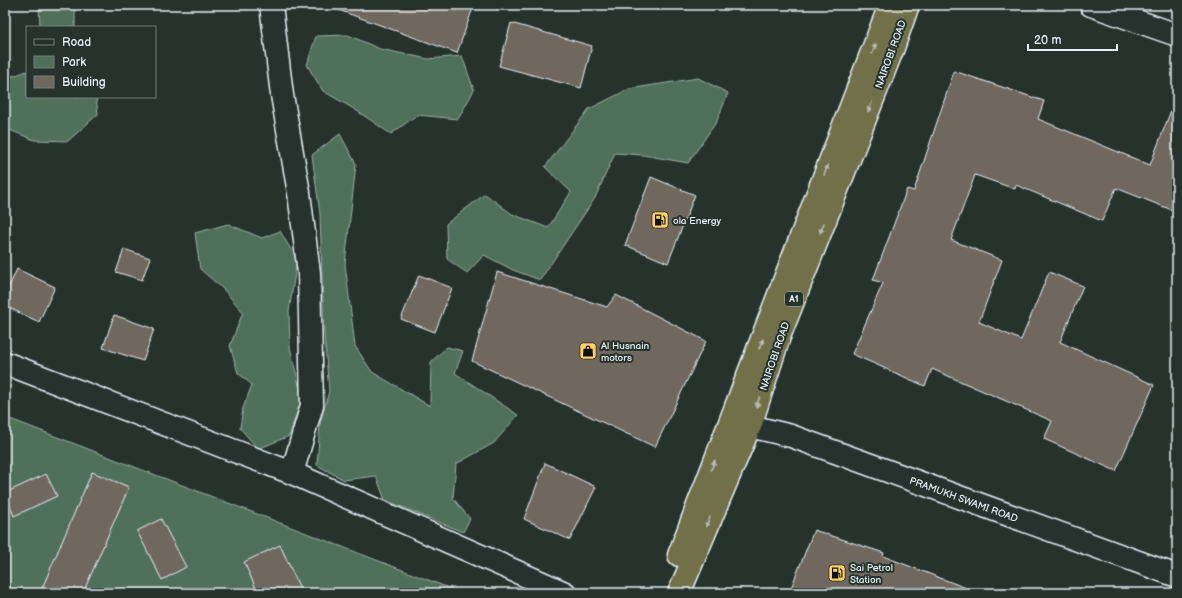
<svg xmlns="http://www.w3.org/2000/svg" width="1182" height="598" font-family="'Balsamiq Sans',sans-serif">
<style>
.green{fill:#4f705a;stroke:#9cb0a9}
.building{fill:#70685f;stroke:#e8f1f8}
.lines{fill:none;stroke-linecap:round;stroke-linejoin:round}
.minor-casing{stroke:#e8f1f8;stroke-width:25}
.tertiary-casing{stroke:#e8f1f8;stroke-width:25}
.secondary-casing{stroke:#e8f1f8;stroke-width:25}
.trunk-casing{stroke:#e8f1f8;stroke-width:25}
.minor{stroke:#26332d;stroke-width:22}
.tertiary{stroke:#26332d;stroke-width:22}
.secondary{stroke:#26332d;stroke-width:22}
.trunk{stroke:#71704a;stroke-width:22}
.oneway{fill:#b8bdb2}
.labels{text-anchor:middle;stroke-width:4;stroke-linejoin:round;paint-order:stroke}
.shield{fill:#26332d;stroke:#aeb8bb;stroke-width:1}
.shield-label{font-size:9px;font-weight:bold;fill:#e8f1f8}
.street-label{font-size:10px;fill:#e8f1f8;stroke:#26332d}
.poi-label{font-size:10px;fill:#e8f1f8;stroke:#26332d;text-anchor:start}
</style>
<rect width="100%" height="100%" fill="#26332d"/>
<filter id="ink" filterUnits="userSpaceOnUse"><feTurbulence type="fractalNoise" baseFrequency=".025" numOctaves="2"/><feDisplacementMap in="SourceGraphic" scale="8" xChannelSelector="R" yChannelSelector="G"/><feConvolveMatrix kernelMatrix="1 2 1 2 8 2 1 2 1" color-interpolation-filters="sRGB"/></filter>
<g filter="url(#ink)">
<!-- green -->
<path class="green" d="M39 5H75V27H40Z
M348 35 380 49 428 59 462 56 474 90 458 119 417 115 391 134 354 109 323 91 307 65 316 36Z
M27 71V97H96L98 114 68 141 34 140 5 128V73L13 76Z
M698 78 728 93 717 121 688 163 643 155 615 153 595 198 540 280 513 270 484 255 467 273 447 259 446 224 485 194 512 214 548 228 571 192 545 167 589 109 629 89Z
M340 134 356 164 345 264 355 346 372 372 430 406 431 362 447 347 463 351 455 373 518 415 494 443 456 464 453 498 470 519 463 532 385 500 376 476 344 480 317 465 320 424 329 391 324 334 320 214 312 155Z
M228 224 262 238 280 231 297 260 289 311 290 347 302 398 289 436 258 449 240 428 243 408 252 385 238 373 230 346 243 312 223 289 200 269 195 233Z
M5 417 462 593H5Z"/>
<!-- building -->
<path class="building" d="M334 5H474L457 53 333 8Z
M511 23 592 46 581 88 499 66Z
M954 71 1044 101 1038 119 1150 165 1175 100 1177 101V212L1116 188 1102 221 1016 185 1015 189 975 175 951 240 1002 260 979 322 1021 340 1049 272 1083 286 1060 342 1154 385 1116 471 1044 439 1052 421 932 369 925 386 852 354 883 283 873 280 907 189 914 191Z
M651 177 695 195 668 263 625 245Z
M124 249 150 258 142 280 116 272Z
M17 269 55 287 39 322 5 306V295Z
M497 272 607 307 616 295 706 341 655 447 472 361Z
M419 275 452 288 435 332 401 319Z
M114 315 154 329 143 361 103 348Z
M545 463 596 487 570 540 524 519Z
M92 472 129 487 83 593H40Z
M46 474 57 496 14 516 5 493Z
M161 519 186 567 162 580 137 531Z
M814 530 884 553 883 556 974 591V593H789Z
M280 545 302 593H258L244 562Z"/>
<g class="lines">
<defs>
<path id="minor" d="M271 5 282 95 299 193 309 273 312 405 292 473
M1091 5 1177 35"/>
<path id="tertiary" d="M5 363 292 473 565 593"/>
<path id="secondary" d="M750 426 791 436 1177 576"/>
<path id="trunk" d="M679 555 890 5
M679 593 750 426 779 337 893 48 908 5"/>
</defs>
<!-- minor casing -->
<use href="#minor" class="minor-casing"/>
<!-- tertiary casing -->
<use href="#tertiary" class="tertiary-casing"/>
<!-- secondary casing -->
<use href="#secondary" class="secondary-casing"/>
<!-- trunk casing -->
<use href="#trunk" class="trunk-casing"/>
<!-- minor -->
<use href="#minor" class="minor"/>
<!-- tertiary -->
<use href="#tertiary" class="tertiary"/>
<!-- secondary -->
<use href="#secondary" class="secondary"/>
<!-- trunk -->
<use href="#trunk" class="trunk"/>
</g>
<!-- one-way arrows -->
<defs><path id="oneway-solid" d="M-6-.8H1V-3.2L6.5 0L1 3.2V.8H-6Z"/></defs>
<g class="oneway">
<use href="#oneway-solid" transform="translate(874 49) rotate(-68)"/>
<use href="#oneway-solid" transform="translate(870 107) rotate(112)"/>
<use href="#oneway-solid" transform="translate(826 170) rotate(-69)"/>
<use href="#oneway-solid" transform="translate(822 228) rotate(112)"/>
<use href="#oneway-solid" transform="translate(761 344) rotate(-68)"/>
<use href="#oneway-solid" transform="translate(758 402) rotate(108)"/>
<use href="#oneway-solid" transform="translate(713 465) rotate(-69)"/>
<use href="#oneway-solid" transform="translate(708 522) rotate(113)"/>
</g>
</g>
<!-- icons -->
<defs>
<symbol id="fuel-square" viewBox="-11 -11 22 22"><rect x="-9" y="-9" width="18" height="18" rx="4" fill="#ffd166" stroke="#26332d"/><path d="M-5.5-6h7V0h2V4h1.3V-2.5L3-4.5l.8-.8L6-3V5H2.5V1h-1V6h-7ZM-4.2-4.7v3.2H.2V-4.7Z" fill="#111"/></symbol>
<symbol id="shop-square" viewBox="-11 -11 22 22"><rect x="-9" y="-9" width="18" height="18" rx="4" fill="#ffd166" stroke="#26332d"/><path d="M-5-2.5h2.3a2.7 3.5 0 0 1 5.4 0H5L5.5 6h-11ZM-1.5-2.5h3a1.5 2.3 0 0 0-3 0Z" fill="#111"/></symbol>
</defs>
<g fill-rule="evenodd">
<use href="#fuel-square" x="650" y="210" width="20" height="20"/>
<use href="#shop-square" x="578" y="341" width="20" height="20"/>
<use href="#fuel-square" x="827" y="563" width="20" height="20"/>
</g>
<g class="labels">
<!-- shield labels -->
<rect class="shield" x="785" y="292" width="18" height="14" rx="3"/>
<g class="shield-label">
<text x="794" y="302">A1</text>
</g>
<!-- street labels -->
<g class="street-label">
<text transform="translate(890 54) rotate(-70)" y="4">NAIROBI ROAD</text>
<text transform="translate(774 356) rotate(-71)" y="4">NAIROBI ROAD</text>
<text transform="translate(964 499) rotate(20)" y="4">PRAMUKH SWAMI ROAD</text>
</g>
<!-- poi labels -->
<g class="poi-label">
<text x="673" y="224">ola Energy</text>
<text x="601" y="349">Al Husnain<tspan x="601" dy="12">motors</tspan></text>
<text x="850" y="571">Sai Petrol<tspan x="850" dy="12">Station</tspan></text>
</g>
</g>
<!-- margin -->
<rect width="1182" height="598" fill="none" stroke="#26332d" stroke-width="20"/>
<rect x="10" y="10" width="1162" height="578" fill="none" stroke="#e8f1f8" stroke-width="1.5" filter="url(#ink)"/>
<!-- legend -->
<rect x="26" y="26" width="130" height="72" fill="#26332d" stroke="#747f7e"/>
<rect x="34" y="39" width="20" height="6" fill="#26332d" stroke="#747f7e"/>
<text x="62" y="46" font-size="12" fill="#e8f1f8">Road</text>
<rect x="34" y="56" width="20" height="12" fill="#4f705a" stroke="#747f7e"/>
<text x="62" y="66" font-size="12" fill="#e8f1f8">Park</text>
<rect x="34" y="76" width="20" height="12" fill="#70685f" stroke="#747f7e"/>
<text x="62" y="86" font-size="12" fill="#e8f1f8">Building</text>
<!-- scale -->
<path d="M1028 44v6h89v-6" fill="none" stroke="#e8f1f8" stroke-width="2"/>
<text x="1034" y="44" font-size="12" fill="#e8f1f8" stroke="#26332d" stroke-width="3" paint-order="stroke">20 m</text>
</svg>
